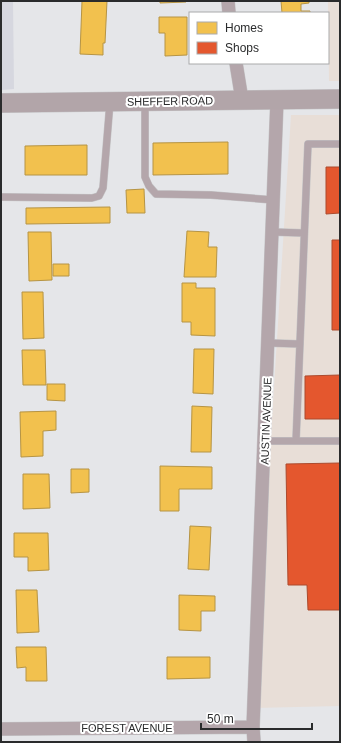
<svg xmlns="http://www.w3.org/2000/svg" width="341" height="743" font-family="Arial,sans-serif">
<style>
.commercial{fill:#e8ded7}
.built{fill:#d6d7df}
.homes{fill:#f2c14e;stroke:#b69444}
.shops{fill:#e4572e;stroke:#ac4a2d}
.lines{fill:none;stroke-linecap:round;stroke-linejoin:round}
.lane-casing{stroke:#c4c4c6;stroke-width:8}
.street-casing{stroke:#c4c4c6;stroke-width:14}
.secondary-casing{stroke:#c4c4c6;stroke-width:20}
.lane{stroke:#b4a6ab;stroke-width:7}
.street{stroke:#b4a6ab;stroke-width:13}
.secondary{stroke:#b2a5a9;stroke-width:19}
.labels{text-anchor:middle;stroke-width:4;stroke-linejoin:round;paint-order:stroke}
.street-label{font-size:11px;fill:#2a2b2c;stroke:#fff}
</style>
<rect width="100%" height="100%" fill="#e5e6e9"/>
<!-- commercial -->
<path class="commercial" d="M328 1H340V81H329Z
M291 115H340V706L254 708Z"/>
<!-- built -->
<path class="built" d="M1 1H13L14 89 1 90Z"/>
<!-- homes -->
<path class="homes" d="M82 1H107L105 43H103V55L80 54Z
M160 1H186V2L160 3Z
M281 1H309V3L301 4V11H310V13H282Z
M159 17H187V55L165 56V33H159Z
M228 142V174L153 175V143Z
M87 145V175H25V146Z
M144 189 145 213H127L126 190Z
M110 207V223L26 224V208Z
M187 231 209 232 208 247H217L216 277H184Z
M28 232H51L52 280 29 281Z
M53 264H69V276H53Z
M182 283H196V288H215V336L191 335V322H182Z
M22 292H43L44 338 23 339Z
M194 349H214L213 394 193 393Z
M22 350H45L46 385H23Z
M47 384H65V401L47 400Z
M192 406 212 407 211 452H191Z
M56 411V430L43 431V456L21 457 20 412Z
M160 466 212 467V489H179V511H160Z
M71 469H89V492L71 493Z
M23 474H49L50 508 23 509Z
M190 526 211 527 209 570 188 569Z
M14 533H48L49 570 28 571V557H14Z
M16 590H37L39 632 17 633Z
M179 595 215 596V611H201V631L179 630Z
M16 647H46L47 681H26V667L17 668Z
M167 657H210V678L167 679Z"/>
<!-- shops -->
<path class="shops" d="M326 167H340V213L326 214Z
M332 240H340V330H332Z
M340 375V419H305V376Z
M340 463V610H308L307 585H288L286 464Z"/>
<g class="lines">
<defs>
<path id="lane" d="M145 101V177L149 186 156 194 211 195 274 200
M1 197 92 198 99 196 103 188 110 102
M273 232 304 233
M269 343 300 344
M265 441H340
M296 441 308 144H340"/>
<path id="street" d="M228 1 229 13
M236 63 242 100
M1 729 253 727
M254 742 253 727 277 100"/>
<path id="secondary" d="M1 103 340 99"/>
</defs>
<!-- lane casing -->
<use href="#lane" class="lane-casing"/>
<!-- street casing -->
<use href="#street" class="street-casing"/>
<!-- secondary casing -->
<use href="#secondary" class="secondary-casing"/>
<!-- lane -->
<use href="#lane" class="lane"/>
<!-- street -->
<use href="#street" class="street"/>
<!-- secondary -->
<use href="#secondary" class="secondary"/>
</g>
<g class="labels">
<!-- street labels -->
<g class="street-label">
<text transform="translate(170 101) rotate(-1)" y="4">SHEFFER ROAD</text>
<text transform="translate(266 421) rotate(-88)" y="4">AUSTIN AVENUE</text>
<text x="127" y="732">FOREST AVENUE</text>
</g>
</g>
<!-- border -->
<rect width="341" height="743" fill="none" stroke="#2a2b2c" stroke-width="4"/>
<!-- legend -->
<rect x="189" y="12" width="140" height="52" fill="#ffffff" stroke="#aaaaab"/>
<rect x="197" y="22" width="20" height="12" fill="#f2c14e" stroke="#aaaaab"/>
<text x="225" y="32" font-size="12" fill="#2a2b2c">Homes</text>
<rect x="197" y="42" width="20" height="12" fill="#e4572e" stroke="#aaaaab"/>
<text x="225" y="52" font-size="12" fill="#2a2b2c">Shops</text>
<!-- scale -->
<path d="M201 723v6h111v-6" fill="none" stroke="#2a2b2c" stroke-width="2"/>
<text x="207" y="723" font-size="12" fill="#2a2b2c" stroke="#ffffff" stroke-width="3" paint-order="stroke">50 m</text>
</svg>
